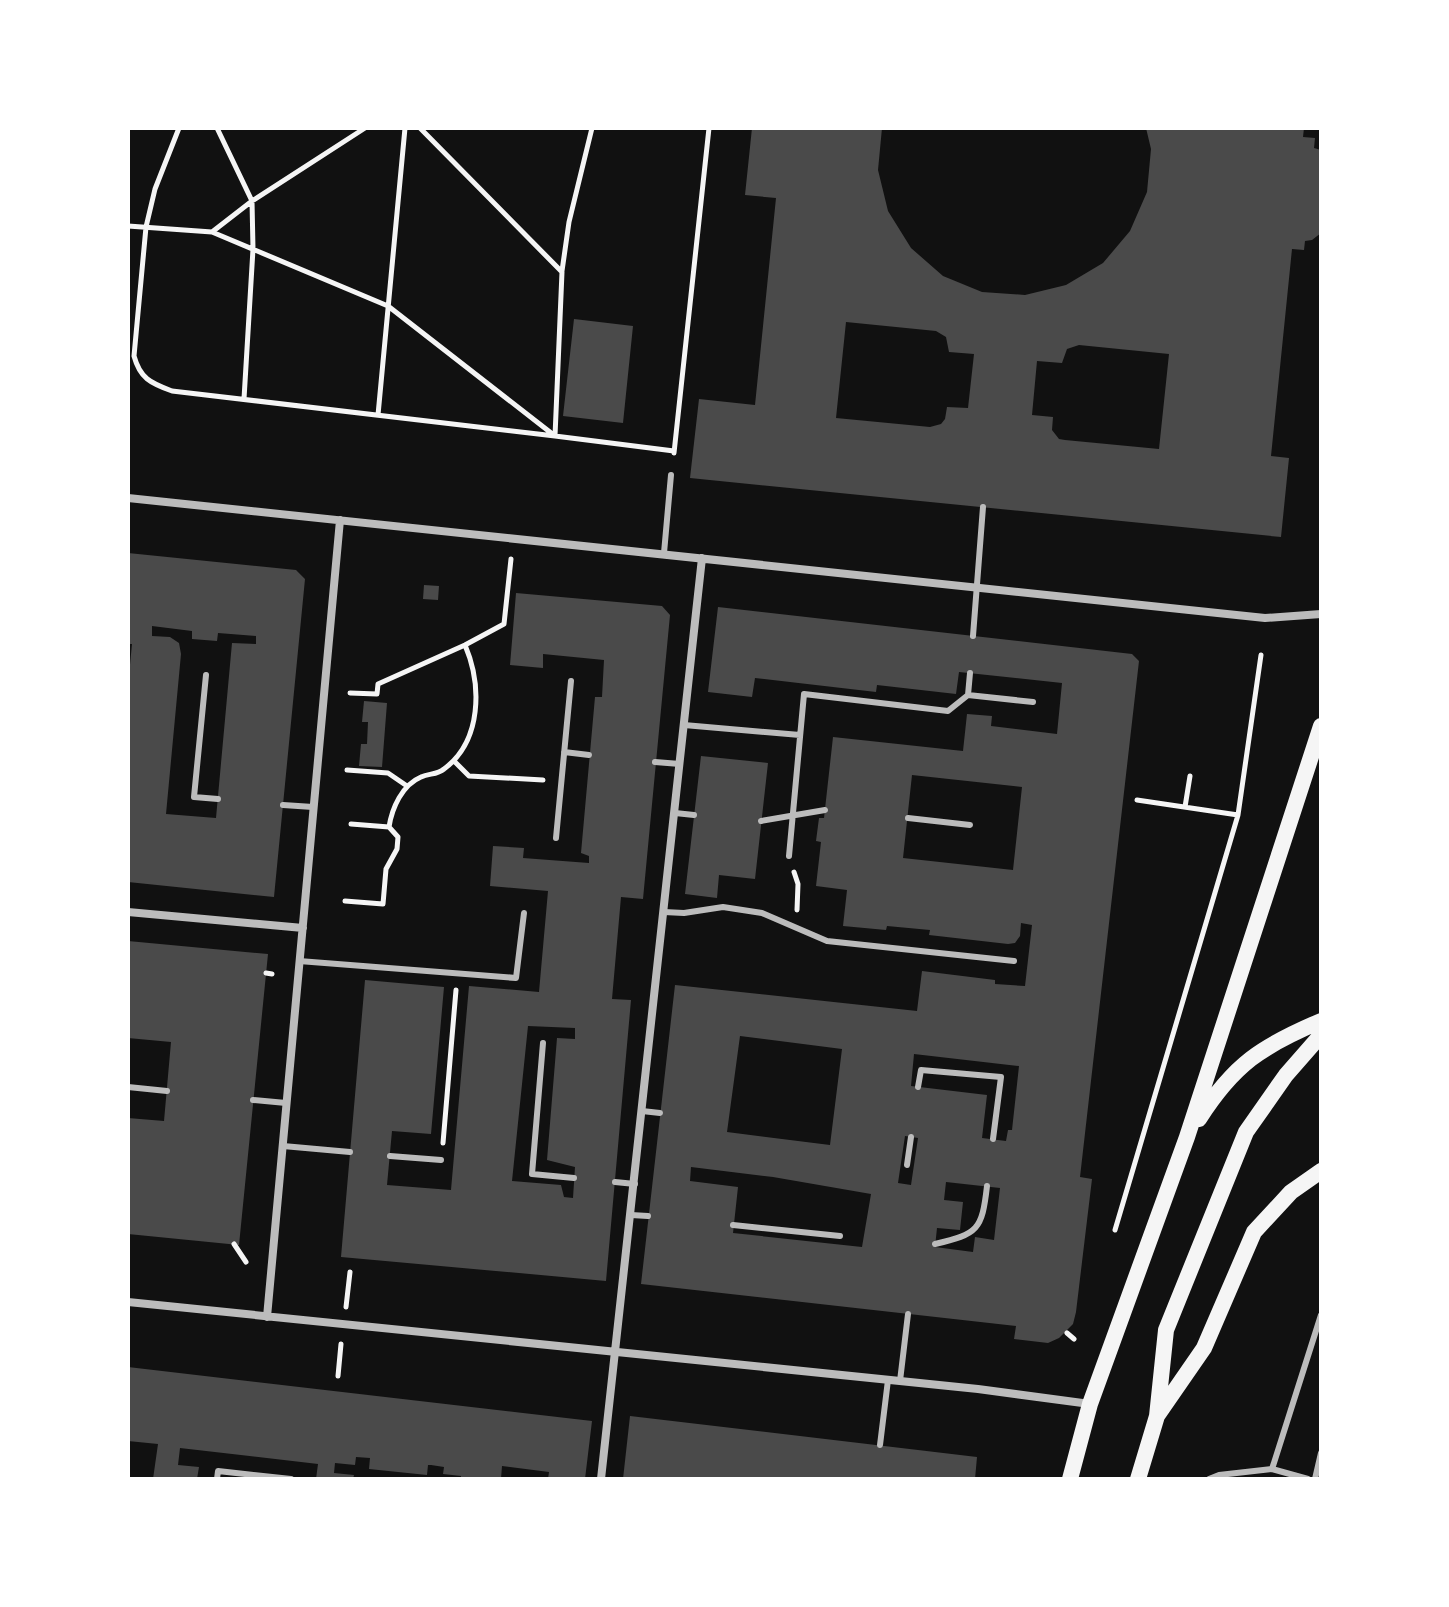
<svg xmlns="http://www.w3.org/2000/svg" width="1449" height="1607" font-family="'DM Sans',sans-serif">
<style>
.building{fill:#4a4a4a;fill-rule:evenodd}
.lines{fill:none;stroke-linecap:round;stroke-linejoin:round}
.path{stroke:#f5f5f5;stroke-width:5}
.service{stroke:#bcbcbc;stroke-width:6}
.minor{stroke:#bcbcbc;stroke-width:8}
.secondary{stroke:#f5f5f5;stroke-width:16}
</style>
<rect width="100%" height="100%" fill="#111"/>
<!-- building -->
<path class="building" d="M752 128H882L878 170 888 211 911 248 943 276 982 292 1025 295 1066 285 1103 263 1130 231 1147 192 1151 149 1146 128H1304L1303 137 1315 138 1314 148 1321 150V233L1312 240 1305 241 1304 250 1292 249 1271 456 1289 458 1281 537 690 478 699 399 755 405 776 198 745 195ZM846 322 936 331 946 337 949 352 974 354 968 408 947 407 945 419 941 424 930 427 836 418ZM1079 345 1169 354 1159 449 1065 440 1059 439 1052 430 1053 417 1032 415 1037 361 1062 363 1067 349Z
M574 319 633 326 623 423 563 416Z
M128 553 296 570 305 579 274 897 128 882V685L132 644H128ZM152 626 192 631V639L217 641 218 633 256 636V644L232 643 216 818 166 814 181 654 179 643 170 637 152 636Z
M424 585 439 586 438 600 423 599Z
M516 593 662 606 670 615 643 899 621 897 612 999 631 1000 606 1281 341 1257 365 980 444 987 431 1134 392 1131 387 1185 451 1190 469 986 539 992 548 891 490 886 493 846 524 848 523 858 589 863V856L581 853 595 697H602L604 660 543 654V668L510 665ZM528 1026 575 1028V1039L557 1038 547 1160 575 1167 573 1198 564 1197 561 1185 512 1181Z
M718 607 1132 654 1139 661 1080 1177 1092 1179 1076 1312 1073 1324 1059 1338 1048 1343 1014 1339 1016 1326 641 1284 675 985 917 1011 922 971 995 980V984L1025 986 1032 925 1021 923 1020 936 1015 943 1008 944 929 935 930 930 887 926 886 930 843 926 847 890 816 886 821 842 816 841 819 818H824L833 737 963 751 967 714 992 716 991 726 1057 734 1062 683 959 672 956 694 877 685 876 692 755 678 752 697 708 692ZM912 775 1022 787 1013 870 903 858ZM740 1036 842 1049 830 1145 727 1132ZM914 1054 1019 1066 1012 1130H1008L1006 1141 982 1138 987 1095 911 1086ZM905 1136 918 1138 911 1185 898 1183ZM691 1167 773 1177 871 1194 862 1247 733 1233 738 1187 690 1181ZM946 1182 1000 1188 994 1240 975 1237 973 1252 935 1247 937 1228 960 1230 963 1202 944 1200Z
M364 701 387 703 382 767 359 766 361 744H367L368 722H362Z
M701 756 768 763 755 879 719 875 717 898 685 894Z
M128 941 268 954 239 1245 128 1234V1118L164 1121 171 1042 128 1038Z
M128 1367 592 1421 585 1479H548L549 1472 502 1466 501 1479H461V1476L443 1474 444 1467 431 1465H428L427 1475 369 1469 370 1458 356 1457 355 1465 335 1463 334 1473 354 1475 353 1479H316L318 1464 180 1448 178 1465 199 1467 197 1479H153L158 1444 128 1441Z
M630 1416 977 1457 975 1479H623Z"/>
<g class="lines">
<!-- path -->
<path class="path" d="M179 128 155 189 146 227 134 356C140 378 150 383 172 391L555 436 562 272 420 128
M217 128 252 201 253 249 244 399
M128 226 212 232 252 201 365 128
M212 232 388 306 555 436 674 451
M562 271 569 222 592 128
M378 415 405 128
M674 453 709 128
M350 693 377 694 378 684 465 645 504 624 511 559
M454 761 469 776 543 780
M347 770 388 773 407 786
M1137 800 1238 815
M1185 807 1190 776
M351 824 389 827
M794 872 798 884 797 910
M345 901 383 904 386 869 397 849 398 837 389 827C392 808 402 785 421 777 429 773 437 775 444 769 482 741 482 685 465 645
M266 973 272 974
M443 1143 456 990
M1115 1230 1238 815 1261 655
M234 1244 246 1262
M346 1307 350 1272
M1067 1333 1074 1339
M338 1376 341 1344"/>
<!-- service -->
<path class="service" d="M664 553 671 475
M973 636 983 507
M206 675 194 797 218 799
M968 695 970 673
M684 725 800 735
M564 752 589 755
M655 762 680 764
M283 805 313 807
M675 813 694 815
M908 818 970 825
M761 821 825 810
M556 838 571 681
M789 856 804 694 948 711 968 695 1033 702
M664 912 684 913 723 907 762 913 827 941 1014 961
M299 961 516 978 524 913
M543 1043 532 1174 574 1178
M128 1087 167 1091
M918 1087 921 1070 1001 1077 993 1139
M253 1100 286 1103
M642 1111 660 1113
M283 1146 350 1152
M390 1156 441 1160
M907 1165 911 1137
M615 1182 635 1184
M631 1215 648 1216
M733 1225 840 1236
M935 1244C978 1234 982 1230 987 1186
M900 1381 908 1314
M880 1445 888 1380
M1272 1469 1308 1479
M217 1479 218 1471 291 1479
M1209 1479 1219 1475 1272 1469 1321 1315
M1315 1479 1321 1453"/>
<!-- minor -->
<path class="minor" d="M128 498 1265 618 1321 614
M128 912 303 928
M128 1302 978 1389 1090 1404
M267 1317 340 520
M601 1479 702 558"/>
<!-- secondary -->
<path class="secondary" d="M1199 1119C1234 1064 1262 1046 1321 1021
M1157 1416 1166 1330 1246 1132 1286 1075 1321 1035
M1070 1479 1090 1404 1187 1137 1321 726
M1138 1479 1157 1416 1204 1348 1254 1232 1291 1192 1321 1171"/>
</g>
<!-- border -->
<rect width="1449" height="1607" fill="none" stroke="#ffffff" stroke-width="260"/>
</svg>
